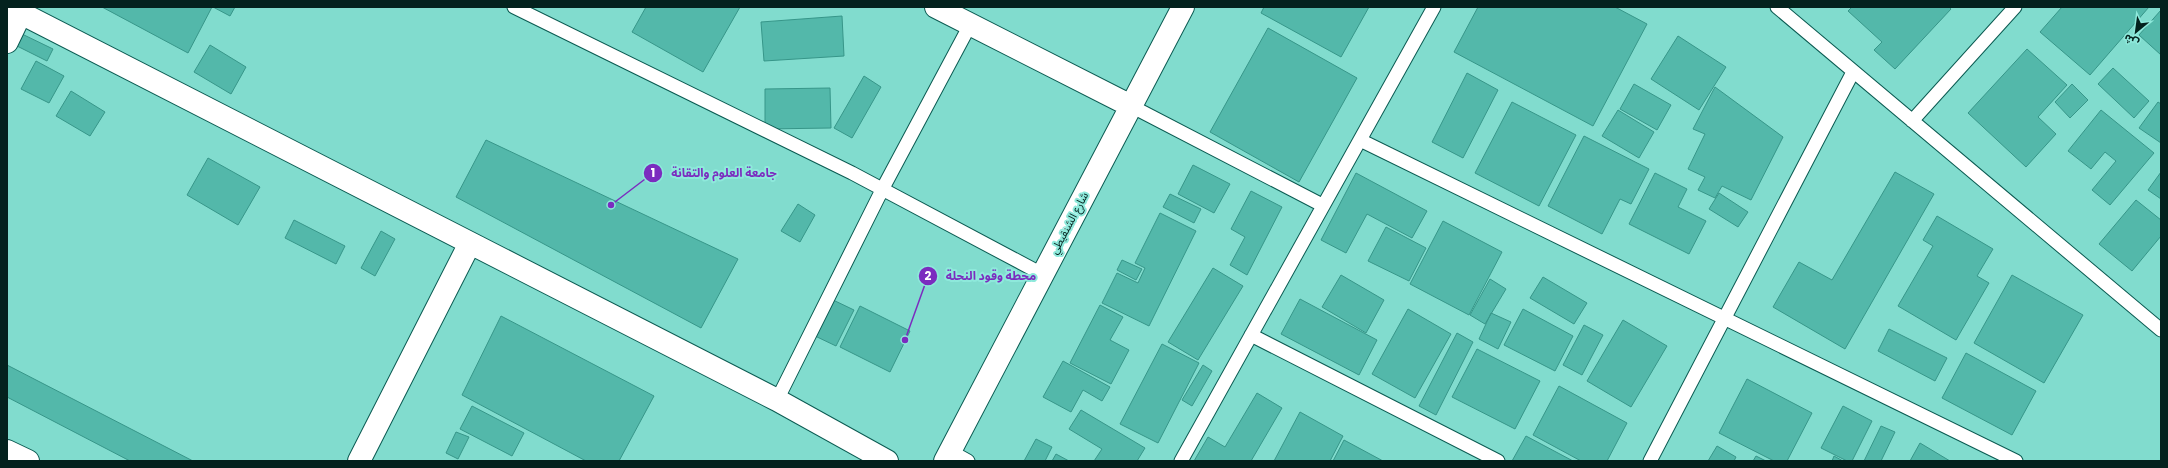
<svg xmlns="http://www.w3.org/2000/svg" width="2168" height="468" font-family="Poppins,'Noto Sans Arabic',sans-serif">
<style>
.building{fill:#53b8aa;stroke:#379689}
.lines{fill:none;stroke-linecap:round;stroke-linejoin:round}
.service-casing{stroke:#0b5b52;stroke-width:15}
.minor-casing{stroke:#0b5b52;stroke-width:24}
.tertiary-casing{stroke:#0b5b52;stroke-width:24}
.service{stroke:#fff;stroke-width:13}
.minor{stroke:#fff;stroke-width:22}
.tertiary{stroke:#fff;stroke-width:22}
.labels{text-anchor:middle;stroke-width:4;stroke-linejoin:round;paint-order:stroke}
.street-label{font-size:11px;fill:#04221e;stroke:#8ee9db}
.leader{fill:none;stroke:#7b2cbf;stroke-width:1.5}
.callout-dot{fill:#7b2cbf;stroke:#8ee9db;stroke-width:1.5}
.mark-label{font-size:12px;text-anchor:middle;font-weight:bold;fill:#fff}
.callout-label{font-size:12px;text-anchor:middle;font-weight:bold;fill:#7b2cbf;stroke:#8ee9db;stroke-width:4;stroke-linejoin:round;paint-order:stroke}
</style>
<rect width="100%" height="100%" fill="#81dcce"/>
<!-- building -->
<path class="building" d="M102 7H212L188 53Z
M213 7H235L230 16Z
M646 7H740L703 72 632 32Z
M1264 7H1369L1341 57 1261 13Z
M1478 7H1615L1647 24 1593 126 1454 52Z
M1852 7H1949L1951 9 1895 69 1874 50 1882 42 1848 11Z
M2062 7H2149L2090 75 2040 32Z
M2161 10V55L2139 35Z
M842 16 844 56 764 61 761 22Z
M1268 28 1357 78 1299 182 1210 132Z
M22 34 53 49 47 61 17 46Z
M1678 36 1726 67 1699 110 1651 79Z
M210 45 246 67 231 94 194 72Z
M2027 49 2067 85 2038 117 2056 134 2026 167 1968 113Z
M36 61 64 76 49 103 21 89Z
M2113 68 2149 101 2134 118 2098 84Z
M1467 73 1498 90 1463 158 1432 142Z
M864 76 881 87 852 138 834 128Z
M1634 84 1671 105 1657 130 1620 109Z
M2072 84 2088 100 2070 118 2055 102Z
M1715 87 1783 137 1751 200 1722 186 1715 198 1698 190 1705 177 1688 169 1705 134 1693 129Z
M830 88 831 128 765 129V89Z
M71 91 105 112 90 136 56 116Z
M1512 102 1576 135 1539 206 1475 173Z
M2158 102 2161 104V143L2139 128Z
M1618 110 1654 132 1639 158 1602 136Z
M2101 110 2154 153 2110 205 2092 190 2116 161 2105 152 2091 169 2068 151Z
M1584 136 1649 169 1631 204 1620 199 1602 234 1548 206Z
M486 140 738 259 701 328 456 197Z
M208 158 260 187 238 225 187 195Z
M1193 165 1230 184 1214 213 1178 194Z
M1895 172 1934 194 1845 349 1773 307 1799 262 1832 280Z
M2161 172V199L2148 190Z
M1356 173 1427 211 1412 238 1367 214 1346 253 1321 240Z
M1655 173 1687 189 1678 207 1706 221 1689 254 1629 224Z
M1251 191 1282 207 1247 275 1230 265 1245 237 1231 229Z
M1719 193 1748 212 1738 227 1709 209Z
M1170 194 1201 209 1194 223 1163 207Z
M2136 200 2161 220V236L2132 271 2099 244Z
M798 204 815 215 800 242 781 231Z
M1160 213 1196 231 1149 326 1102 303 1117 273 1138 283 1145 268 1135 263Z
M1937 216 1993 249 1977 276 1989 283 1956 340 1898 306 1933 246 1923 240Z
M294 220 345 246 336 264 285 238Z
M1443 221 1502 252 1469 315 1410 284Z
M1386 227 1426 248 1409 281 1368 261Z
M381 231 395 239 375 276 361 268Z
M1122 260 1142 269 1136 280 1117 270Z
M1213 268 1243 286 1198 360 1168 342Z
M1341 275 1384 300 1366 333 1322 307Z
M2012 275 2083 315 2044 383 1974 343Z
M1543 277 1587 303 1574 324 1530 298Z
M1490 279 1506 289 1485 324 1470 315Z
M831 299 854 310 836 346 813 335Z
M1300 299 1377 340 1359 375 1281 334Z
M1100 305 1123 317 1110 340 1129 350 1111 384 1070 363Z
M860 306 910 331 890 372 840 347Z
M1408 309 1451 334 1415 398 1372 374Z
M1523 309 1573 336 1555 371 1504 345Z
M1491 313 1511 322 1498 349 1479 339Z
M501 316 654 396 619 461H586L462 395Z
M1623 320 1667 346 1631 407 1587 381Z
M1584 325 1603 335 1582 375 1563 365Z
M1889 329 1947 358 1935 381 1878 351Z
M1457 333 1473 342 1436 415 1419 406Z
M1162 344 1199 363 1158 443 1120 424Z
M1477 349 1540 381 1515 429 1452 397Z
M1966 353 2036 391 2012 435 1942 398Z
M1063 361 1110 387 1102 401 1083 390 1071 412 1043 397Z
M7 365 193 461H130L7 397Z
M1203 365 1212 371 1192 406 1182 400Z
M1747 379 1812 413 1787 461H1774L1719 433Z
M1559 386 1627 423 1607 461H1581L1533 435Z
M1257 393 1282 408 1251 461H1194L1208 437 1225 447Z
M472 406 524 433 512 456 460 429Z
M1843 406 1872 421 1852 461H1847L1821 448Z
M1081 410 1145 448 1137 461H1094L1102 449 1069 429Z
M1300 412 1343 436 1330 461H1274Z
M1881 426 1895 432 1881 461H1864Z
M456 432 469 437 458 459 446 453Z
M1526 436 1573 461H1512Z
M1036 439 1052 447 1045 461H1024Z
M1344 440 1383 461H1333Z
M1920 443 1950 461H1910Z
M1717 446 1736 457 1734 461H1708Z
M1056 454 1069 461H1052Z
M1756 456 1766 461H1753Z
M1834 456 1843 461H1832Z"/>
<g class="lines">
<defs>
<path id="service" d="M514 7 852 173 1042 274
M1777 7 2161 330
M1131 106 1322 205
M1912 121 2015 7
M1360 140 2016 461
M1251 335 1498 461
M777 400 883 188 970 25
M950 451 968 461
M1181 461 1434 7
M1650 461 1853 72"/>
<path id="minor" d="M9 7 777 400 887 461
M7 42 21 13
M7 451 28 461
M359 461 470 243"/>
<path id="tertiary" d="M936 7 1131 106
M945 461 1183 7"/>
</defs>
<!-- service casing -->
<use href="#service" class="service-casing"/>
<!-- minor casing -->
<use href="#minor" class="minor-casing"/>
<!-- tertiary casing -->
<use href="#tertiary" class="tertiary-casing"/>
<!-- service -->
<use href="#service" class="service"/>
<!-- minor -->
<use href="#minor" class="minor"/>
<!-- tertiary -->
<use href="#tertiary" class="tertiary"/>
</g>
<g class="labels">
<!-- street labels -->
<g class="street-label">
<text transform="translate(1069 223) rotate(-62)" y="4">شارع الشنقيطي</text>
</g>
</g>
<!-- callouts -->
<path class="leader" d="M611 205L653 173M905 340L928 276"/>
<g class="callout-dot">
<circle cx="611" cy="205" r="4"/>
<circle cx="905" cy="340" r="4"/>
<circle cx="653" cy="173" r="10"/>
<circle cx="928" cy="276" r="10"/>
</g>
<g class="mark-label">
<text x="653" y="177">1</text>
<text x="928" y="280">2</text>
</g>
<g class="callout-label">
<text x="724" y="177">جامعة العلوم والتقانة</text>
<text x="991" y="280">محطة وقود النحلة</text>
</g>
<!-- border -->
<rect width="2168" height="468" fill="none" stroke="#04221e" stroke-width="16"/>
<!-- north arrow -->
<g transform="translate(2136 32) rotate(209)" stroke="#8ee9db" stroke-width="3" paint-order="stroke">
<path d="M0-3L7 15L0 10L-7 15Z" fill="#04221e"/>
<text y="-6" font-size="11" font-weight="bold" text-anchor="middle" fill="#04221e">ش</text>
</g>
</svg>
